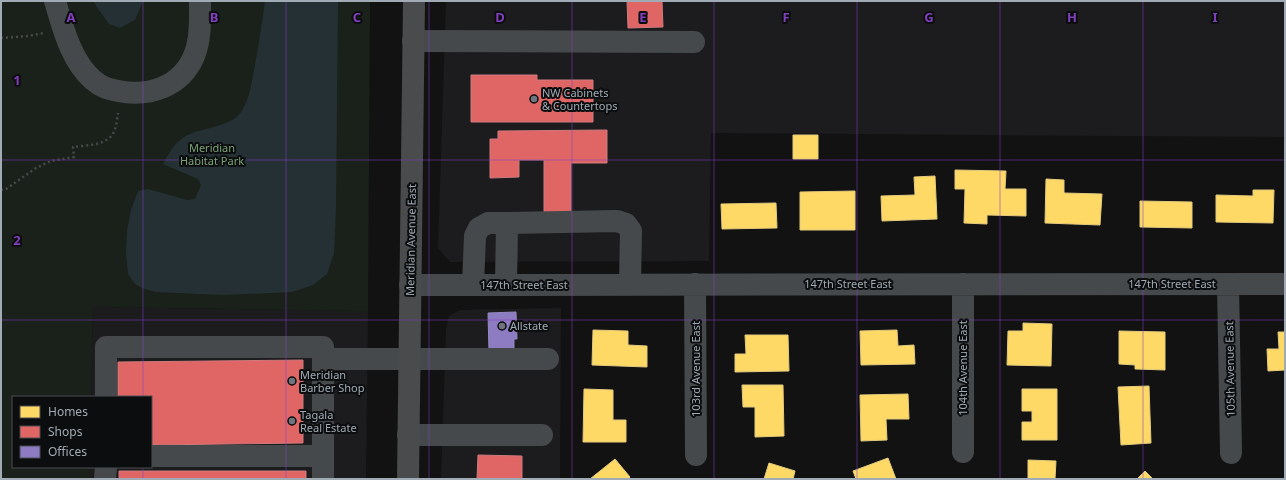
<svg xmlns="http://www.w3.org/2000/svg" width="1286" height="480" font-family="'Noto Sans',sans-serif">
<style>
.built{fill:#1c1c1e}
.green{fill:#1a211a}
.water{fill:#253035}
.homes{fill:#ffd966;stroke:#e3cb7e}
.shops{fill:#e06666;stroke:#cd7b7e}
.offices{fill:#8e7cc3;stroke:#948abf}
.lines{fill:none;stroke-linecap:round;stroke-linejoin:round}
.path{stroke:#47494d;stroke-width:2.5;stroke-dasharray:2 3;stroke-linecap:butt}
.minor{stroke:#46494b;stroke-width:22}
.major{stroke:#494b4d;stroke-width:22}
.grid{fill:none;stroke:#813fbe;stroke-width:1;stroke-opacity:0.55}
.poi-dot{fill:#6f757c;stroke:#0c0d0e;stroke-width:1.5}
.labels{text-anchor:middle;stroke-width:4;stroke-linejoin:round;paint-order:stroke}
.poi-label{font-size:11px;fill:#a1abb5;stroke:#0c0d0e;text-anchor:start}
.park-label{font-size:11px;fill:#7ba277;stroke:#0c0d0e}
.street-label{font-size:11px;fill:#a1abb5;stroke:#0c0d0e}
.grid-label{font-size:13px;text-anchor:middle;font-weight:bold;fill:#813fbe;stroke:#0c0d0e;stroke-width:4;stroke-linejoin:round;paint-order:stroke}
</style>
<rect width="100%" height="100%" fill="#121212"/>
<!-- built -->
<path class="built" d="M446 1H1285V137L711 133 709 261 450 262 438 248Z
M93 307 368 311 366 479H90V467H151V397H91Z
M561 308 560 479H441L446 329 449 316 460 310Z"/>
<!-- green -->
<path class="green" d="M1 1H370L368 311 93 307 91 397H13V467H90V479H1Z"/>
<!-- water -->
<path class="water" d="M94 1H143L135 20 120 28 109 24 96 6Z
M265 1H338L336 206 334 253 327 274 313 285 292 292 224 295 155 292 142 288 135 284 128 274 126 253 127 231 131 210 138 191 148 189 187 200 195 199 201 185 198 179 163 164C169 153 174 143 186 136 201 127 230 128 241 112 250 100 252 79 255 65 259 44 262 22 265 1Z"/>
<!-- homes -->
<path class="homes" d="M793 135H818V159H793Z
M955 170 1006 171 1005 189H1026V216L987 215V224L964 223 965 189H955Z
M935 176 937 219 882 221 881 196 915 195 914 177Z
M1046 179 1064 180V193L1102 194 1100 225 1045 223Z
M1253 190H1274L1273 223 1216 222V195L1253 196Z
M855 191V230H800V192Z
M1140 201 1192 202V228L1140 227Z
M776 203 777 228 722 229 721 204Z
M1023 323 1052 324 1051 366 1007 365 1008 331H1023Z
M593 330 628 331V345L647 346V367L592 365Z
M897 330 898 346 914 345 915 364 861 365 860 331Z
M1119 331 1165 332V370L1135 369V365L1119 364Z
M1278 332H1285V370L1268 371 1267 349H1279Z
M745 335H788L789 371 735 372V354H746Z
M742 385H783L784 436 755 437V407H743Z
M1149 386 1151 443 1121 445 1118 387Z
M584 389 613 390V420H626V442H583Z
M1022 389H1057V440H1022V422H1032V411H1022Z
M908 394 909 419H886L887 440 861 441 860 395Z
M888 458 896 479H856L853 471Z
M615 459 630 477 628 479H590Z
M1028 460 1056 461 1055 479H1028Z
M769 463 795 471 793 479H764Z
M1145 471 1153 479H1137Z"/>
<!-- shops -->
<path class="shops" d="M627 1H662L663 27 628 28Z
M471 75H537V80H593V122H471Z
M607 130V163H571V216H544V160H519V177L490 178V139H498V131Z
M303 360V443L151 445V397H118V362Z
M478 455 522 456V479H477Z
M119 471H306V479H119Z"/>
<!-- offices -->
<path class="offices" d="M516 312 517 339H514V351L489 352 488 313Z"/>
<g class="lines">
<!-- path -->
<path class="path" d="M1 38 28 36 44 33
M1 190 6 189 36 168 51 161 74 157 73 147C87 145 110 146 115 129 117 124 117 118 118 113"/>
<!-- minor -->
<path class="minor" d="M55 1C63 28 71 61 93 80 101 87 108 89 118 91 149 97 181 87 194 56 201 39 200 19 200 1
M413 41 694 42
M695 284 696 455
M1228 284 1231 453
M410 285 1285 284
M473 285 475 236 479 228 488 223H507
M506 285 507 223 617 221 626 224 631 231 630 284
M323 359H548
M106 397V347H323V479
M408 435H542
M963 452V284
M151 456H323
M105 479 106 467"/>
<!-- major -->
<path class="major" d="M408 479 414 1"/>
</g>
<!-- grid -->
<path class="grid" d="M143 1V397M286 1V479M429 1V479M572 1V479M714 1V479M857 1V479M1000 1V479M1143 1V479M1 160H1285M1 320H1285M143 467V479"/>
<!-- markers -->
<g class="poi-dot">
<circle cx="534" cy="99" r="4"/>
<circle cx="502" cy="326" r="4"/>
<circle cx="292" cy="381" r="4"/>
<circle cx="292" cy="421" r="4"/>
</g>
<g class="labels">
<!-- poi labels -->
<g class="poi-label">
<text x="542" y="97">NW Cabinets<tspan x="542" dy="13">&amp; Countertops</tspan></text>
<text x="510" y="330">Allstate</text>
<text x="300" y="379">Meridian<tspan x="300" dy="13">Barber Shop</tspan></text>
<text x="300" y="419">Tagala<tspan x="300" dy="13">Real Estate</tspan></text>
</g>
<!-- park labels -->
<g class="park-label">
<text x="212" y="152">Meridian<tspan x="212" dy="13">Habitat Park</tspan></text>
</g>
<!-- street labels -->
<g class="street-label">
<text transform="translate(411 240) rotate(-89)" y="4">Meridian Avenue East</text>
<text x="848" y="288">147th Street East</text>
<text x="1172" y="288">147th Street East</text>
<text x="524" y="289">147th Street East</text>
<text transform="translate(963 368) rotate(-90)" y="4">104th Avenue East</text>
<text transform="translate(696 369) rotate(-90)" y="4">103rd Avenue East</text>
<text transform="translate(1230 369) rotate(-91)" y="4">105th Avenue East</text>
</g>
</g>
<g class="grid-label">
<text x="71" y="22">A</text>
<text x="214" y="22">B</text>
<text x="357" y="22">C</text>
<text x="500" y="22">D</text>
<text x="643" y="22">E</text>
<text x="786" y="22">F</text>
<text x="929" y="22">G</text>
<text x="1072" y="22">H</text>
<text x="1215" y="22">I</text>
<text x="17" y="85">1</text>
<text x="17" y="245">2</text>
</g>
<!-- border -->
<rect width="1286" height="480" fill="none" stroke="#a1abb5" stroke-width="4"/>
<!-- legend -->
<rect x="12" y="396" width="140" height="72" fill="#0c0d0e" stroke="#484c51"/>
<rect x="20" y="406" width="20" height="12" fill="#ffd966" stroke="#484c51"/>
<text x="48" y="416" font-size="12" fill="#a1abb5">Homes</text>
<rect x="20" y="426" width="20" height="12" fill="#e06666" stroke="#484c51"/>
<text x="48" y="436" font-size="12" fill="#a1abb5">Shops</text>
<rect x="20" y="446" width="20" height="12" fill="#8e7cc3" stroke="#484c51"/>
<text x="48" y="456" font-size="12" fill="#a1abb5">Offices</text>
</svg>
